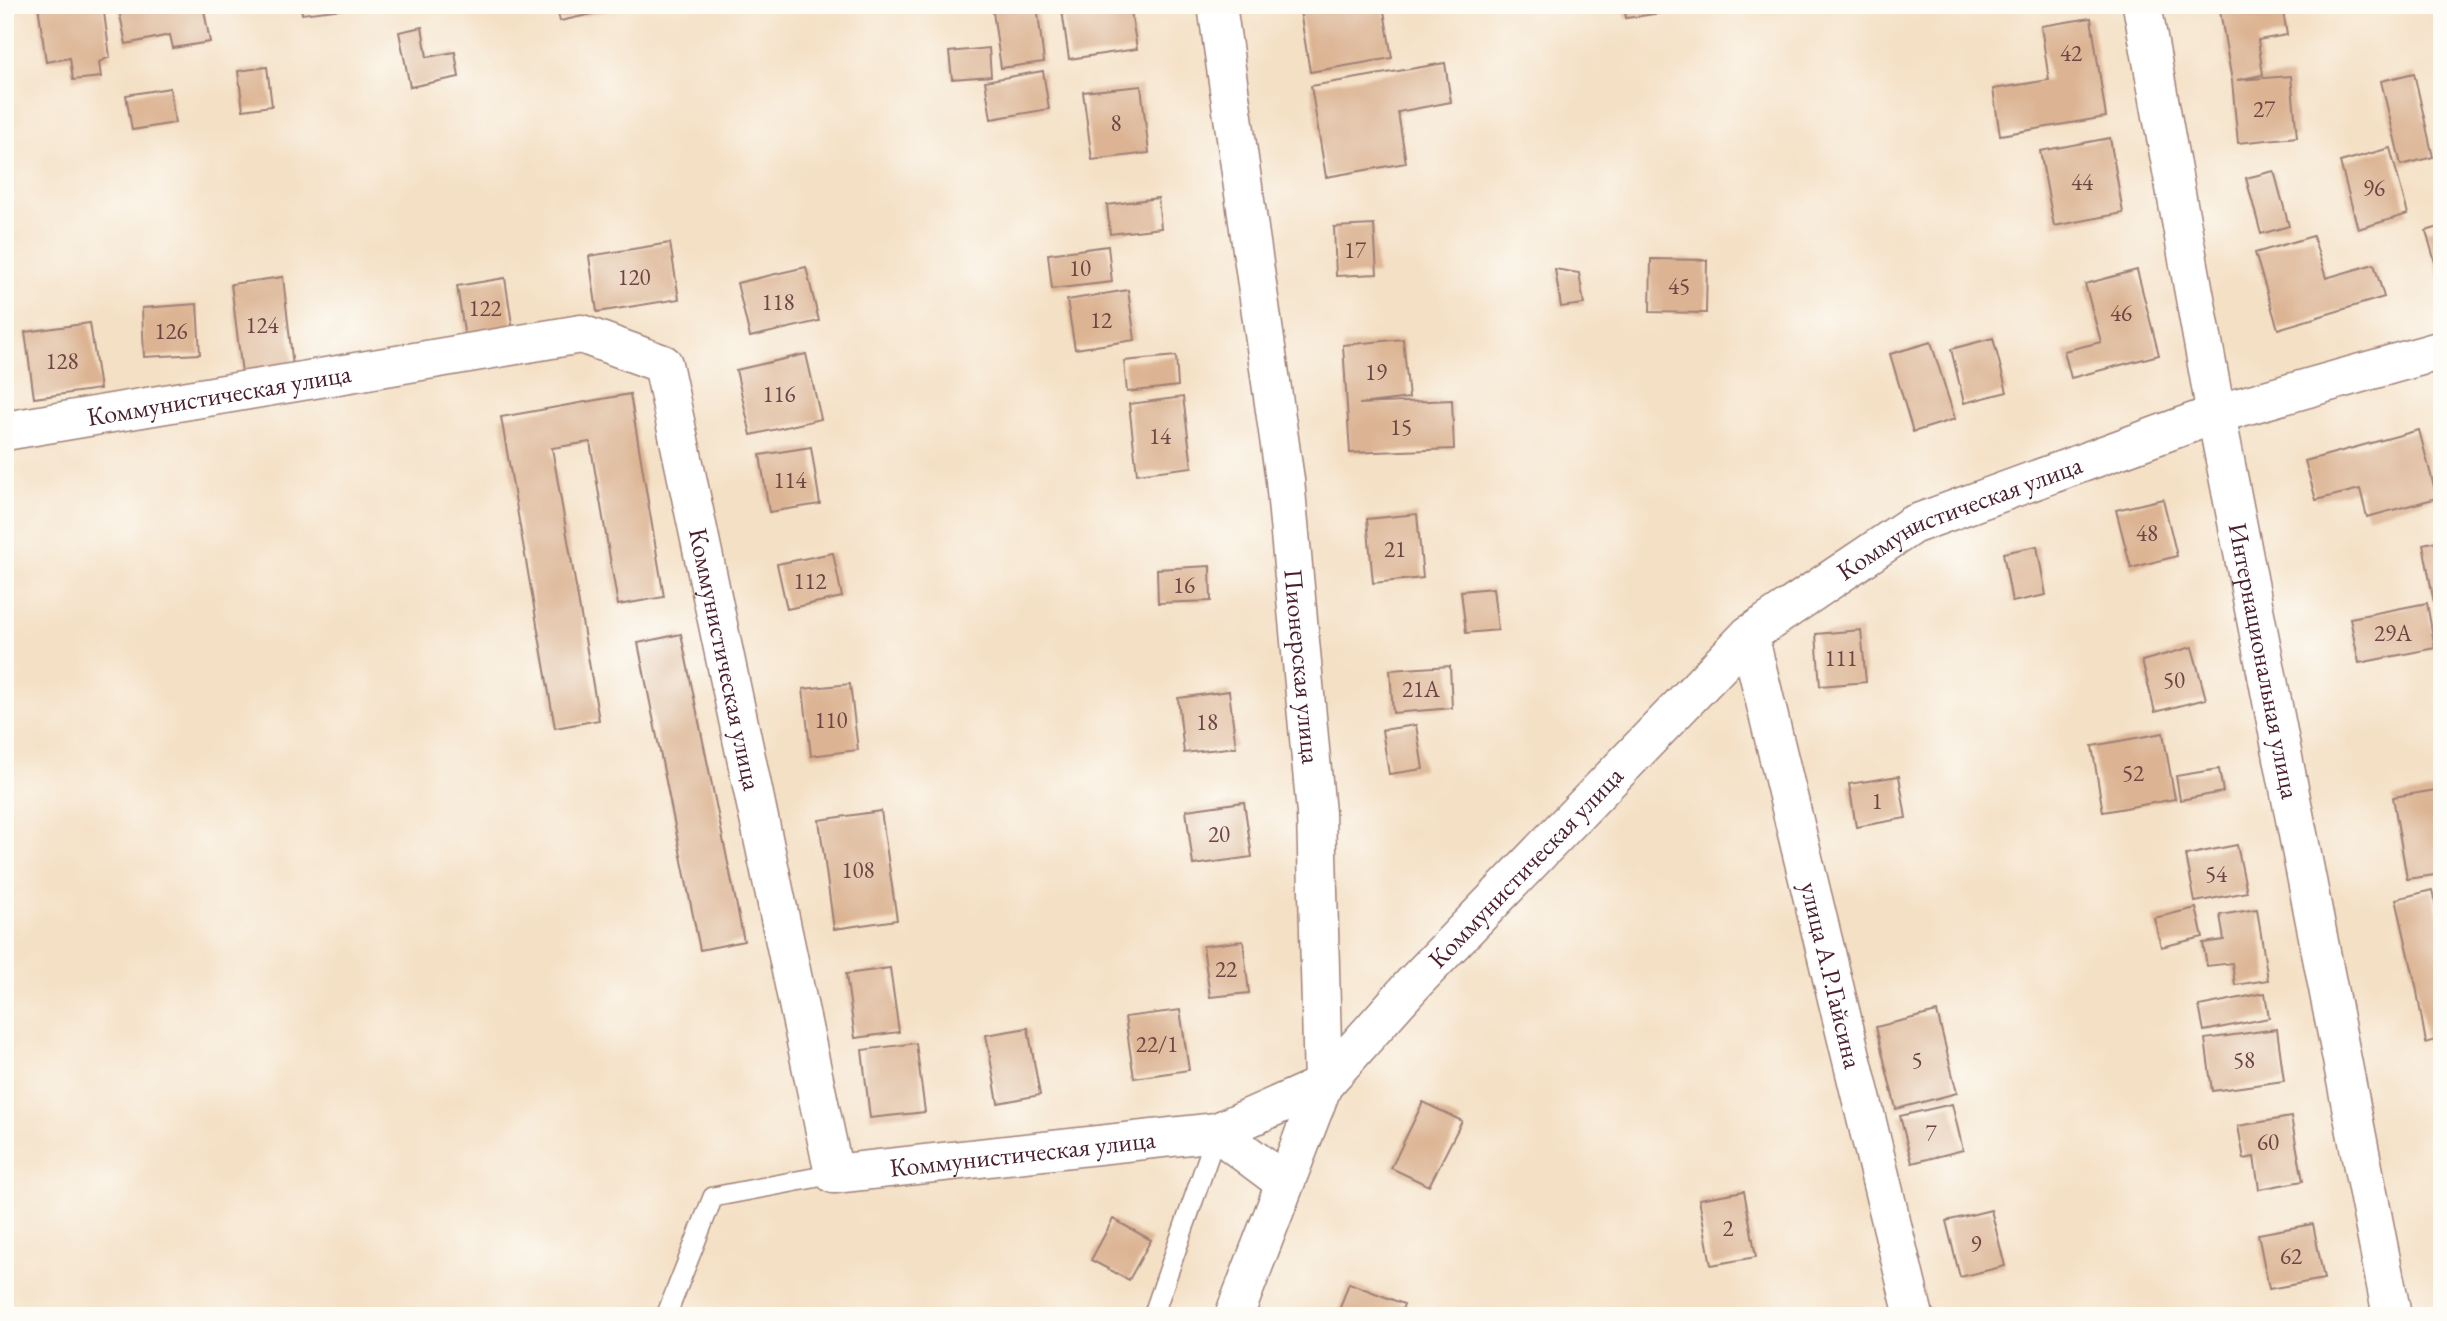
<svg xmlns="http://www.w3.org/2000/svg" width="2447" height="1321" font-family="'EB Garamond',serif">
<style>
.building{fill:#dcb493}
.lines{fill:none;stroke-linecap:round;stroke-linejoin:round}
.lane-casing{stroke:#9f8078;stroke-width:22}
.street-casing{stroke:#9f8078;stroke-width:41}
.lane{stroke:#fff;stroke-width:19}
.street{stroke:#fff;stroke-width:38}
.labels{text-anchor:middle;stroke-width:6;stroke-linejoin:round;paint-order:stroke}
.number-label{font-size:23px;fill:#6e4445}
.street-label{font-size:26px;fill:#4a1f2b;stroke:#fdfcf7}
</style>
<rect width="100%" height="100%" fill="#fdfcf7"/>
<filter id="ink" filterUnits="userSpaceOnUse"><feTurbulence type="fractalNoise" baseFrequency=".0143" numOctaves="2"/><feDisplacementMap in="SourceGraphic" scale="14" xChannelSelector="R" yChannelSelector="G"/><feConvolveMatrix kernelMatrix="1 2 1 2 8 2 1 2 1" color-interpolation-filters="sRGB"/></filter>
<filter id="wash" filterUnits="userSpaceOnUse"><feTurbulence type="fractalNoise" baseFrequency=".00686" numOctaves="4" result="noise"/><feDisplacementMap in="SourceGraphic" scale="28" xChannelSelector="R" yChannelSelector="G"/><feGaussianBlur stdDeviation="1.57" result="paint"/><feColorMatrix in="noise" values="0 0 0 0 0 0 0 0 0 0 0 0 0 0 0 0 0 1.4 0 .05"/><feComposite in="paint" operator="in"/></filter>
<g filter="url(#wash)">
<rect width="100%" height="100%" fill="#f4e0c5"/>
<g id="blocks">
<!-- building -->
<path class="building" d="M38 5H103L110 57 99 62 101 77 73 80 70 58 46 62Z
M118 5H203L210 42 173 48 170 35 126 44Z
M301 5H359V7L302 14Z
M556 5H629V6L560 21Z
M992 5H1037L1044 62 1001 68Z
M1090 5H1130L1137 49 1069 59 1062 10Z
M1299 5H1383L1392 58 1310 72Z
M1624 5H1661L1662 13 1626 18Z
M2219 5H2282L2287 35 2258 40 2263 75 2237 80 2291 76 2297 137 2238 143 2232 81Z
M2091 18 2106 117 2000 135 1993 89 2049 80 2041 26Z
M422 27 427 57 455 52 459 77 410 87 399 32Z
M989 48 991 76 952 79 949 52Z
M1445 63 1451 102 1398 112 1406 163 1326 177 1311 86Z
M267 67 272 106 243 110 238 71Z
M1043 71 1049 109 991 119 985 81Z
M2414 73 2433 157 2401 165 2381 81Z
M1141 86 1149 153 1092 160 1083 92Z
M170 88 175 123 132 130 126 95Z
M2110 138 2123 213 2054 226 2040 151Z
M2390 148 2408 214 2358 229 2340 162Z
M2274 171 2289 226 2261 234 2246 178Z
M1158 198 1161 228 1110 234 1107 205Z
M1374 225 1377 274 1336 276 1334 227Z
M2442 226V282L2441 283 2426 231Z
M2313 236 2326 278 2374 264 2384 297 2278 329 2255 253Z
M670 243 679 299 597 312 589 256Z
M1108 246 1112 282 1052 289 1048 254Z
M1651 259 1707 260 1706 313 1650 312Z
M806 267 819 321 750 337 737 283Z
M1555 269 1579 273 1584 304 1561 307Z
M2137 270 2159 355 2071 378 2064 351 2101 342 2085 284Z
M283 277 293 367 242 373 231 284Z
M505 278 513 331 465 338 457 286Z
M1128 290 1135 340 1075 349 1067 300Z
M197 304 200 354 144 357 142 308Z
M90 323 100 389 34 398 25 332Z
M1993 338 2007 392 1964 403 1951 349Z
M1403 339 1409 398 1359 404 1452 400 1454 449 1350 453 1343 345Z
M1931 342 1955 419 1913 432 1890 354Z
M806 354 821 419 751 435 736 370Z
M1176 356 1178 386 1127 392 1124 361Z
M630 394 664 597 618 605 590 442 552 448 599 720 555 728 501 417Z
M1183 397 1192 467 1137 474 1129 404Z
M2419 430 2437 498 2367 517 2360 489 2316 500 2305 461Z
M811 447 820 504 769 512 760 455Z
M2163 499 2177 556 2131 568 2116 510Z
M1417 514 1423 578 1373 583 1367 519Z
M2442 540V601L2434 603 2423 544Z
M2037 546 2046 595 2012 602 2003 553Z
M833 553 842 597 787 609 777 564Z
M1210 566 1211 601 1158 603 1157 569Z
M1493 588 1498 630 1466 633 1461 591Z
M2427 603 2435 648 2359 663 2350 618Z
M1861 630 1866 682 1820 686 1816 634Z
M681 634 744 941 700 950 638 643Z
M2192 647 2206 699 2155 712 2142 661Z
M1450 666 1452 708 1393 713 1390 670Z
M850 684 858 750 811 756 803 689Z
M1229 691 1236 747 1184 753 1178 698Z
M1416 725 1423 769 1389 774 1382 730Z
M2163 733 2175 799 2103 812 2092 746Z
M2219 769 2223 792 2180 800 2176 776Z
M1899 776 1906 818 1856 827 1849 784Z
M2442 789V874L2407 879 2393 797Z
M1244 802 1252 857 1193 865 1186 810Z
M881 811 897 920 834 929 819 820Z
M2237 845 2247 892 2195 902 2186 855Z
M2432 890 2442 930V1038L2426 1043 2416 986 2396 899Z
M2196 908 2203 937 2161 947 2154 918Z
M2257 909 2268 980 2235 985 2232 963 2207 966 2203 943 2224 940 2220 915Z
M1243 941 1249 993 1210 997 1203 946Z
M890 968 899 1032 855 1038 846 974Z
M2265 993 2269 1018 2204 1031 2199 1006Z
M1180 1010 1189 1070 1134 1078 1125 1017Z
M1937 1012 1957 1093 1896 1109 1876 1027Z
M1028 1028 1040 1095 998 1103 986 1035Z
M2277 1029 2284 1081 2212 1091 2205 1039Z
M916 1043 925 1112 870 1118 862 1050Z
M1423 1102 1462 1121 1429 1186 1391 1168Z
M1952 1104 1963 1150 1912 1163 1900 1116Z
M2291 1117 2303 1181 2259 1189 2254 1157 2244 1159 2238 1126Z
M1744 1191 1756 1257 1711 1265 1699 1199Z
M1991 1210 2005 1266 1960 1277 1946 1221Z
M1113 1219 1151 1240 1129 1280 1091 1260Z
M2313 1224 2324 1279 2269 1289 2258 1234Z
M1349 1283 1404 1304 1400 1316H1337Z
M1770 1308 1772 1316H1737V1314Z"/>
</g>
</g>
<g filter="url(#ink)">
<use href="#blocks" fill-opacity="0" stroke="#9f8078" stroke-width="2"/>
<g class="lines">
<defs>
<path id="lane" d="M666 1316 713 1197 834 1174
M1153 1316 1217 1132"/>
<g id="street">
<path id="s1" d="M1217 5 1285 480 1316 813 1323 1085 1234 1316"/>
<path id="s2" d="M2142 5 2216 414 2392 1316"/>
<path id="s3" d="M5 431 581 334 663 364 834 1174 1217 1132 1323 1085 1413 984 1749 635 1912 525 2216 414 2442 350"/>
<path id="s4" d="M1749 635 1914 1316"/>
<path d="M1217 1132 1285 1183"/>
</g>
</defs>
<!-- lane casing -->
<use href="#lane" class="lane-casing"/>
<!-- street casing -->
<use href="#street" class="street-casing"/>
<!-- lane -->
<use href="#lane" class="lane"/>
<!-- street -->
<use href="#street" class="street"/>
</g>
</g>
<g class="labels">
<!-- number labels -->
<g class="number-label">
<text x="2071" y="61">42</text>
<text x="2264" y="117">27</text>
<text x="1116" y="131">8</text>
<text x="2082" y="190">44</text>
<text x="2374" y="196">96</text>
<text x="1355" y="258">17</text>
<text x="1080" y="276">10</text>
<text x="634" y="285">120</text>
<text x="1679" y="294">45</text>
<text x="778" y="310">118</text>
<text x="485" y="316">122</text>
<text x="2121" y="321">46</text>
<text x="1101" y="328">12</text>
<text x="262" y="333">124</text>
<text x="171" y="339">126</text>
<text x="62" y="369">128</text>
<text x="1376" y="380">19</text>
<text x="779" y="402">116</text>
<text x="1401" y="435">15</text>
<text x="1160" y="444">14</text>
<text x="790" y="488">114</text>
<text x="2147" y="541">48</text>
<text x="1395" y="557">21</text>
<text x="810" y="589">112</text>
<text x="1184" y="593">16</text>
<text x="2393" y="641">29А</text>
<text x="1841" y="666">111</text>
<text x="2174" y="688">50</text>
<text x="1421" y="697">21А</text>
<text x="831" y="728">110</text>
<text x="1207" y="730">18</text>
<text x="2133" y="781">52</text>
<text x="1877" y="809">1</text>
<text x="1219" y="842">20</text>
<text x="858" y="878">108</text>
<text x="2216" y="882">54</text>
<text x="1226" y="977">22</text>
<text x="1157" y="1052">22/1</text>
<text x="1917" y="1068">5</text>
<text x="2244" y="1068">58</text>
<text x="1931" y="1141">7</text>
<text x="2268" y="1150">60</text>
<text x="1728" y="1236">2</text>
<text x="1976" y="1252">9</text>
<text x="2291" y="1264">62</text>
</g>
<!-- street labels -->
<g class="street-label">
<text dy="9" stroke="none"><textPath href="#s3" startOffset="217">Коммунистическая улица</textPath></text>
<text dy="9" stroke="none"><textPath href="#s3" startOffset="2863">Коммунистическая улица</textPath></text>
<text dy="9" stroke="none"><textPath href="#s3" startOffset="973">Коммунистическая улица</textPath></text>
<text dy="9" stroke="none"><textPath href="#s2" startOffset="667">Интернациональная улица</textPath></text>
<text dy="9" stroke="none"><textPath href="#s1" startOffset="667">Пионерская улица</textPath></text>
<text dy="9" stroke="none"><textPath href="#s3" startOffset="2298">Коммунистическая улица</textPath></text>
<text dy="9" stroke="none"><textPath href="#s4" startOffset="350">улица А.Р.Гайсина</textPath></text>
<text dy="9" stroke="none"><textPath href="#s3" startOffset="1689">Коммунистическая улица</textPath></text>
</g>
</g>
<!-- margin -->
<rect width="2447" height="1321" fill="none" stroke="#fdfcf7" stroke-width="28"/>
</svg>
